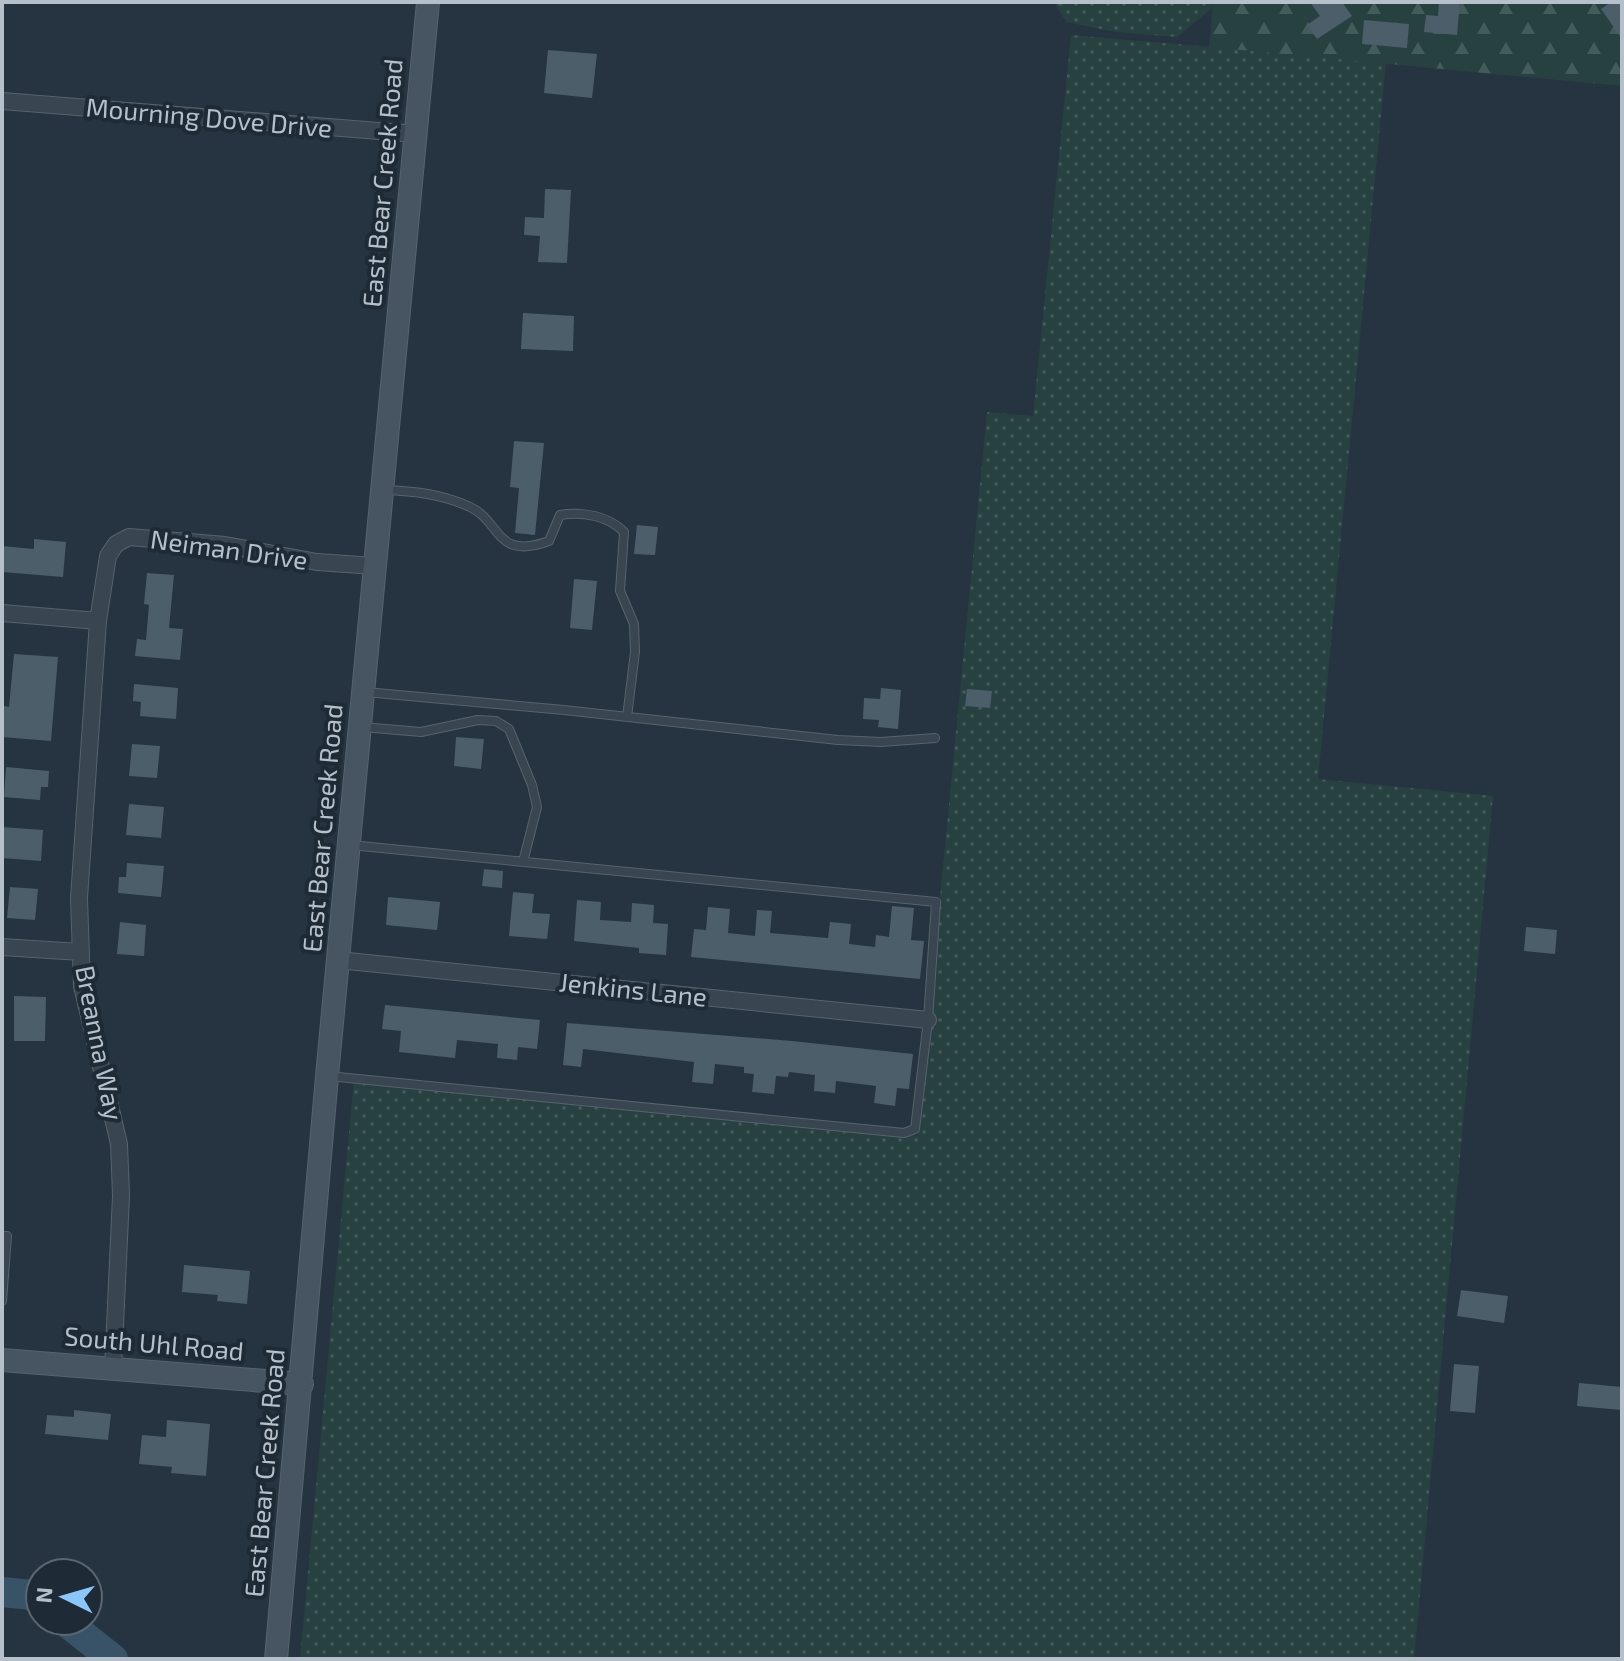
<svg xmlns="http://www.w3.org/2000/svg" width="1624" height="1661" font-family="'Exo 2',sans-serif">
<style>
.grass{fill:url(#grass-dots)}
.forest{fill:url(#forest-firs)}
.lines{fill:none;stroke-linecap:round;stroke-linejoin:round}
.river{stroke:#385368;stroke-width:30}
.building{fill:#4d5e6b}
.lane-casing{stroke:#57636d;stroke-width:10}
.street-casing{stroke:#57636d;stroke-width:18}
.secondary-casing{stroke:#57636d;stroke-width:24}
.lane{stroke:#394550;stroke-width:8}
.street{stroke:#394550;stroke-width:16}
.secondary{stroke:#475563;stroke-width:22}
.labels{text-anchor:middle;stroke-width:8;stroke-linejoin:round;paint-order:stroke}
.street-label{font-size:26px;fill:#b5c0ca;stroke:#1e2a35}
</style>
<defs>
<pattern id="grass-dots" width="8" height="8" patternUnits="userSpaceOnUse" patternTransform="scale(2)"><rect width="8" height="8" fill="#274141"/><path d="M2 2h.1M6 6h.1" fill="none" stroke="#445b5b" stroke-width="1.8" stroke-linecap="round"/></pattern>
<pattern id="forest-firs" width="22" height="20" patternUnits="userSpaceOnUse" patternTransform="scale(2)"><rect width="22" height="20" fill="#274141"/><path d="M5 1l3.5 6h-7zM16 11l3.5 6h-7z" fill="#445b5b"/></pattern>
</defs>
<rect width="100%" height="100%" fill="#253440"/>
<!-- grass -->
<path class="grass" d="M1054 2H1213L1212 8 1177 37 1116 32 1066 22Z
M1071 35 1386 62 1318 779 1493 796 1414 1659H300L354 1079 917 1136 987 412 1033 416Z"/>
<!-- forest -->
<path class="forest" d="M1213 2H1622V86L1209 47Z"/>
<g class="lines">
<!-- river -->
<path class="river" d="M2 1592 32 1595 40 1602
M65 1621 113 1659"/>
</g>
<!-- building -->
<path class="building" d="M1310 2H1342L1352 16 1317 39 1307 25 1320 16Z
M1439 2H1460L1457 35 1424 32 1426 15 1438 16Z
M1611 2H1622V39L1601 9Z
M1364 20 1409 24 1407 48 1362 44Z
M548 50 597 54 592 98 544 93Z
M545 189 571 190 567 263 538 262 540 236 524 235 525 217 544 218Z
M523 313 574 316 573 351 521 349Z
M514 441 544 443 535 535 515 533 519 488 510 487Z
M637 525 658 527 655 555 634 554Z
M34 539 66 542 63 577 2 572V546L34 549Z
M147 573 174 575 169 628 183 629 180 660 135 656 137 639 146 640 149 605 144 604Z
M574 579 597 581 592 630 570 628Z
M14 654 58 657 51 741 2 737 4 706 9 707Z
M134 684 178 688 176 719 140 716 141 702 133 701Z
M881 688 901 690 898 729 878 727 879 720 863 719 864 698 880 699Z
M967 689 992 691 990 708 965 706Z
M456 737 484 739 481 769 454 766Z
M132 744 160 746 157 778 129 776Z
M6 767 49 771 48 787H41L40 800 4 797Z
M129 804 164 807 161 838 126 835Z
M2 827 43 830 41 861 2 858Z
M127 863 164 866 161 897 118 893 119 877H126Z
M484 869 503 871 502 888 482 886Z
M10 887 38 889 35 920 7 918Z
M513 892 534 894 532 913 550 914 547 939 509 936Z
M388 897 440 902 437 930 386 925Z
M577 900 601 902 600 920 631 922 632 903 654 905 653 923 668 924 666 955 639 953V948L574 941Z
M892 906 914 908 911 940 924 941 920 979 691 957 694 929 706 930 708 907 730 909 728 933 755 936 757 910 772 911 770 933 828 938 830 922 851 924 849 944 875 947 876 935 889 937Z
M120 922 146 925 144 956 117 954Z
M1526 927 1557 930 1555 954 1524 951Z
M14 996 46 997 45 1041H14Z
M385 1005 540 1020 537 1049 518 1047 517 1060 497 1058 498 1044 457 1040 455 1058 399 1052 401 1031 382 1029Z
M567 1023 792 1041 913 1054 909 1089 897 1088 895 1106 874 1103 876 1086 836 1081 835 1093 814 1091 815 1075 789 1072 788 1077 776 1076 774 1094 752 1092 754 1074 744 1073V1067L715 1064 713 1084 692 1082 694 1062 583 1049 581 1067 563 1065Z
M184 1265 250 1271 247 1304 217 1301 218 1295 182 1292Z
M1461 1290 1508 1296 1504 1323 1457 1316Z
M1454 1364 1479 1366 1475 1413 1450 1411Z
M1579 1383 1622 1387V1410L1577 1406Z
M74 1410 111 1414 108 1440 45 1434 47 1415 74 1417Z
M167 1420 210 1424 206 1476 171 1473 172 1467 139 1464 142 1435 166 1437Z"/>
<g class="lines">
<defs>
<path id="lane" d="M383 490C414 491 442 494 470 507 501 521 495 561 549 541L560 515C582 511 609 516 624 532L620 591 634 624 635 652 627 717
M365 692 564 710 838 740 881 742 935 738
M362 727 421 732 478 720 496 721 509 729 532 785 537 807 523 862
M328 1076 904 1133 915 1129 928 1020 936 902 350 845
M2 1236H7L2 1301"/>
<path id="street" d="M2 101 416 134
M2 613 98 621
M2 947 81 952
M338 960 928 1020
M113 1369 121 1196 119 1144 82 986 79 898 98 621 108 556 116 544 129 537 225 545 317 562 375 566"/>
<path id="secondary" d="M2 1360 302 1384
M276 1659 327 1076 428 2"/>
</defs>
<!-- lane casing -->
<use href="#lane" class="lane-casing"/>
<!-- street casing -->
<use href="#street" class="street-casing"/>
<!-- secondary casing -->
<use href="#secondary" class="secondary-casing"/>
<!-- lane -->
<use href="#lane" class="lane"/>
<!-- street -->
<use href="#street" class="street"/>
<!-- secondary -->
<use href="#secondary" class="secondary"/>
</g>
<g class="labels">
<!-- street labels -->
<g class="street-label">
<text transform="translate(209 118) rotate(5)" y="9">Mourning Dove Drive</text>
<text transform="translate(383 183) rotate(-85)" y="9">East Bear Creek Road</text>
<text transform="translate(229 550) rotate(8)" y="9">Neiman Drive</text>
<text transform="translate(323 828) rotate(-85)" y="9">East Bear Creek Road</text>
<text transform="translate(633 990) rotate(6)" y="9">Jenkins Lane</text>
<text transform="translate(99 1043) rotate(79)" y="9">Breanna Way</text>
<text transform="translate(154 1344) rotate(5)" y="9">South Uhl Road</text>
<text transform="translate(265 1473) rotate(-85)" y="9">East Bear Creek Road</text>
</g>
</g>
<!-- border -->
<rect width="1624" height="1661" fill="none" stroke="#b5c0ca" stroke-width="8"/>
<!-- north arrow -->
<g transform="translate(64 1597) rotate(275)"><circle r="38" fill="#1e2a35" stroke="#5a6671" stroke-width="2"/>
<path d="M0-6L14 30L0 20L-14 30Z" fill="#8bc5fa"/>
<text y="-12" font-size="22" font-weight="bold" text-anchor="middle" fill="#b5c0ca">N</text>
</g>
</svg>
